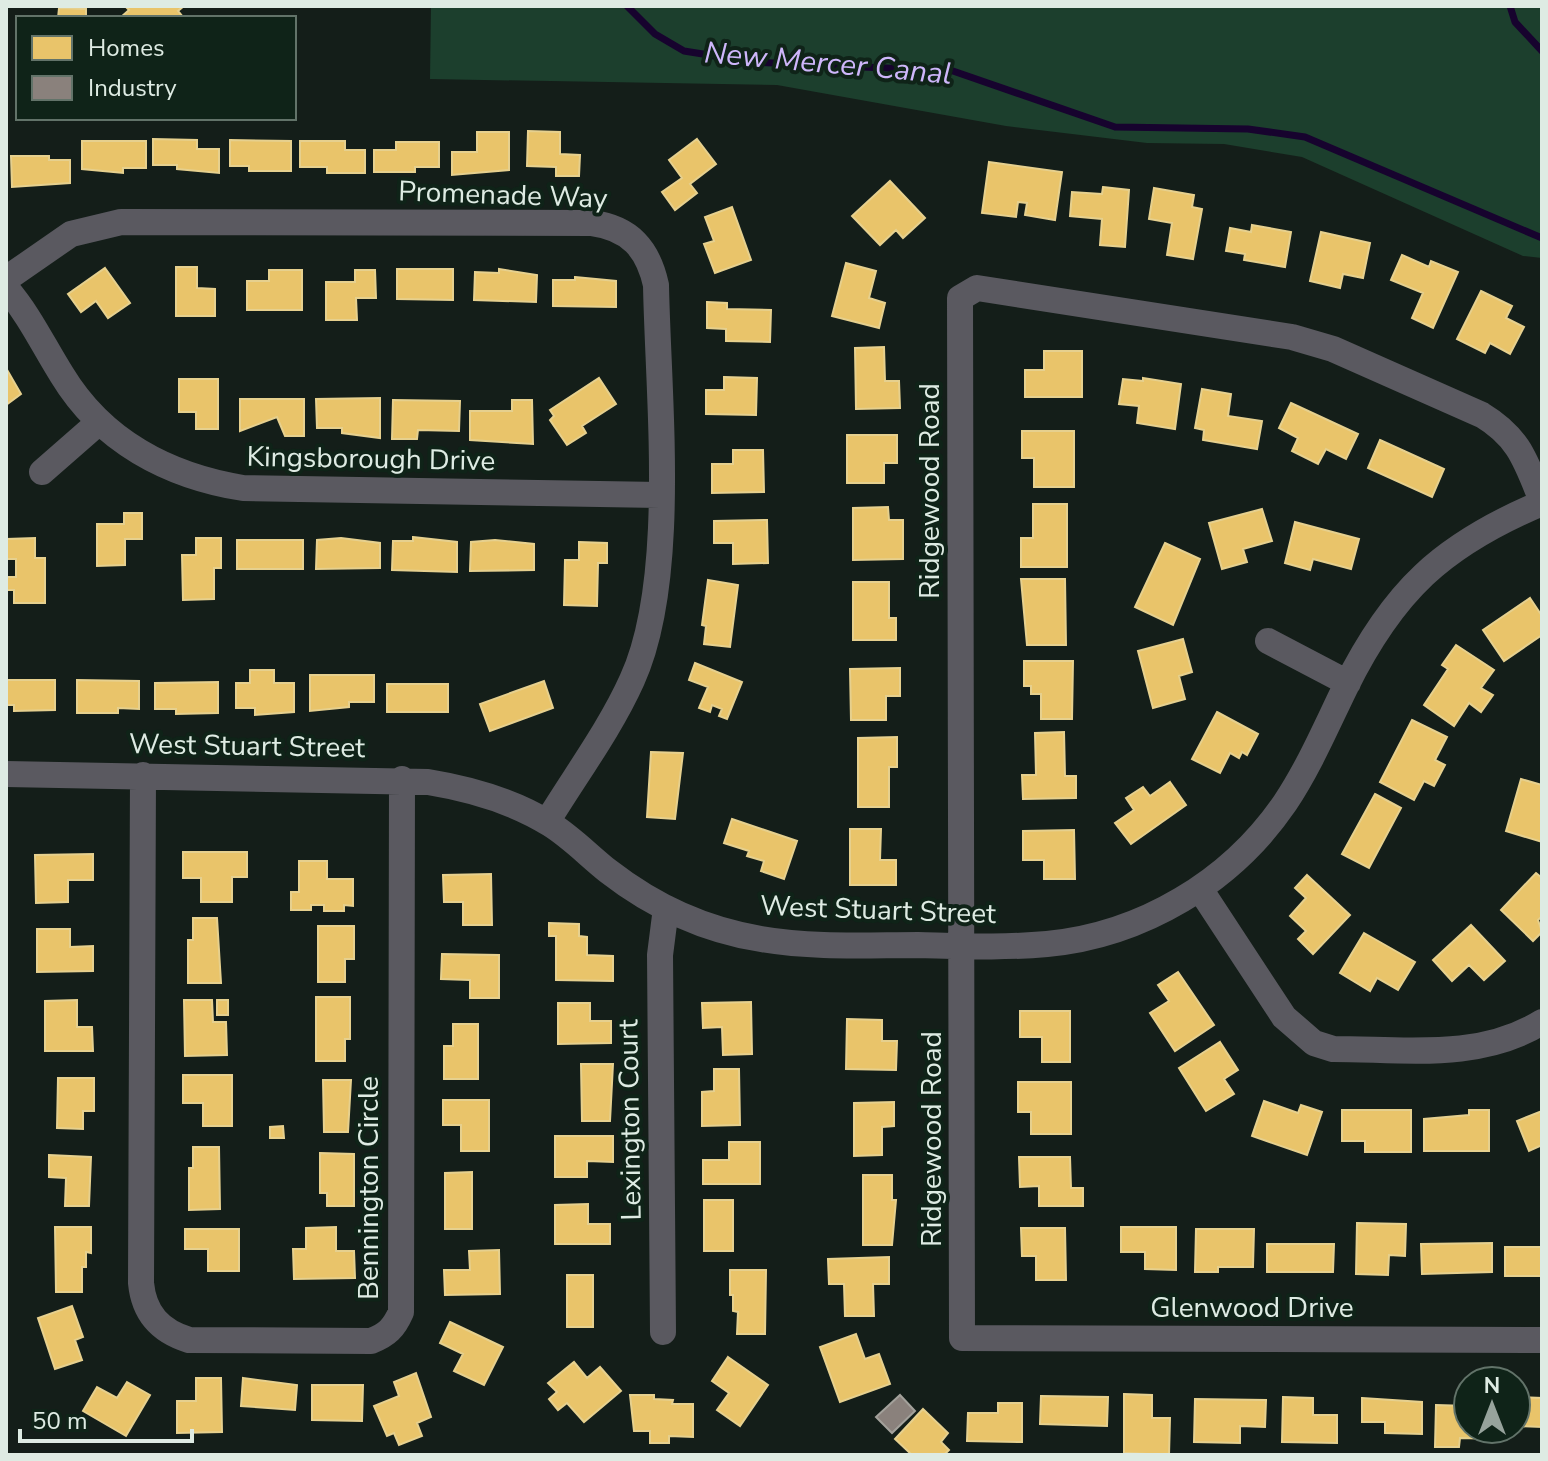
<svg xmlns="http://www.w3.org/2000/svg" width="1548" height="1461" font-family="'Nunito Sans',sans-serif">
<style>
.green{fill:#1c3f2d}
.homes{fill:#e9c46a;stroke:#e6d08e;stroke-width:2}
.industry{fill:#8a817c;stroke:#a3a19b;stroke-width:2}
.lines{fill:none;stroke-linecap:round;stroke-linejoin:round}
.stream{stroke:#17032e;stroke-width:7}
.minor{stroke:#5a5960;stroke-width:26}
.labels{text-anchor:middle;stroke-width:8;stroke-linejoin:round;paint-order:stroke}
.street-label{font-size:28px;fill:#deebe3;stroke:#0f2318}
.water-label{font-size:30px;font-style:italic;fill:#ceb6fa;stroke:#0f2318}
</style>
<rect width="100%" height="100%" fill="#141e19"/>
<!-- green -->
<path class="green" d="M431 6H1542V258L1523 256 1302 157 1224 144 1147 143 1006 126 777 85 430 79Z"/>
<!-- homes -->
<path class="homes" d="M125 6H184L178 11 183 17 120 18 129 10Z
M59 8 86 9V18H58Z
M528 131 560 132V154L580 155 579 176H556V167L527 166Z
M477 132H509V170L452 175V152H477Z
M153 139 197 140V149H219V173L177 169V165H153Z
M697 139 716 164 690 184 697 193 675 210 662 192 682 178 669 160Z
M230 140 291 141V171H249V166H230Z
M82 141H146V168H123V173L82 169Z
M300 141H345V150H365V173H327V167H300Z
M396 142H439V167H415V172H374V150H396Z
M11 156H49V160H70V183L12 187Z
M989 162 1062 172 1055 220 1025 215 1027 203 1018 202 1016 217 982 213Z
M890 181 925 218 903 238 896 230 880 245 852 216Z
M1103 187 1129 190 1125 247 1100 245 1102 219 1070 216 1072 192 1102 194Z
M1154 188 1194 195 1192 207 1202 209 1193 259 1167 255 1172 223 1149 219Z
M732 207 751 260 715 273 704 244 714 241 705 217Z
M1252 225 1291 232 1285 267 1244 260 1245 254 1226 251 1230 228 1251 232Z
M1321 232 1370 243 1363 278 1343 274 1340 288 1310 281Z
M1402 255 1429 267 1431 261 1458 272 1433 328 1412 318 1423 293 1391 280Z
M846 263 876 271 869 298 885 303 879 328 832 316Z
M176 267H197V288L215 289V316H176Z
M105 268 130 303 108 318 96 301 81 312 68 294Z
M397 269H453V300L397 299Z
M499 269 537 275 536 302 474 300 475 272 499 273Z
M269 270H302V310H247V281H269Z
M355 270H375L376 298H356L357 320H326V282H355Z
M575 277 616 281V307L553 306V280H575Z
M1481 291 1512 306 1506 318 1524 327 1510 354 1490 343 1485 353 1457 339Z
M707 302 727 303V309L771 310 770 342 726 341V329L707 328Z
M884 347 885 381H899L900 408 856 409 855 348Z
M1044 351H1082V397H1025V370H1044Z
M6 368 21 394 6 405Z
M724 377 757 378 756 415 706 414V390H724Z
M599 378 616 404 582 426 586 433 567 445 550 420 554 416 550 410Z
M1143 378 1181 384 1175 429 1137 423 1139 406 1119 404 1123 379 1143 381Z
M179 379H218V429H196V412H179Z
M1202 389 1231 394 1228 416 1262 421 1257 449 1203 440 1204 430 1195 428Z
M380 398V438L342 433V428H317L316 399Z
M240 399H304V436H285L277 417 240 431Z
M393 400 460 401 459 431 418 430 417 439H392Z
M512 400H532L533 444 470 440V411H512Z
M1291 403 1358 434 1346 459 1326 449 1318 464 1292 451 1298 438 1279 428Z
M1022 431H1074V487H1034V458H1022Z
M847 435H897V463H884V483H847Z
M1380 440 1444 469 1432 497 1368 468Z
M733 450H763L764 492 712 493V464H733Z
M1033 504H1067V567H1021V538H1033Z
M888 507 889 520H903V559L853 560V508Z
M1262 509 1272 541 1243 549 1247 562 1222 569 1209 523Z
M124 513H142V539H125V565L97 566V524H124Z
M767 520 768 563 733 564V543H714V521Z
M1295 522 1359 539 1351 569 1313 559 1310 570 1285 563Z
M413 537 457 542V572L392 570 393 541H413Z
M35 538V558H45V603H14V590H6V577H16V559H7V539Z
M196 538H221V568H214V599L183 600 182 555H196Z
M341 538 380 543V568L316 569 317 540Z
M237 540H303V569H237Z
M495 540 534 544V570L470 571 471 542Z
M579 542 607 543V563H598L597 606 564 605 565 560H579Z
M1165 543 1200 559 1173 625 1135 607Z
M1021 579H1065L1066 645H1027Z
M708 580 738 585 730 647 704 644 706 626 702 625Z
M853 582H889V618H896V640H853Z
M1530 598 1542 616V635L1504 661 1483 630Z
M1183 639 1192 672 1179 676 1185 699 1153 708 1138 651Z
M1456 645 1494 670 1481 688 1493 695 1481 712 1469 703 1454 726 1424 705 1448 669 1442 665Z
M1024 661H1073L1072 719H1041V694H1031V686H1024Z
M695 663 742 682 727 719 719 716 722 709 712 705 710 712 699 708 708 687 689 680Z
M900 668V696H886V720H851L850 669Z
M250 670H274V683H294V712L255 715V708H236V683H250Z
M310 675H374V702H349V707L310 711Z
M6 680H55V710L14 711V705H6Z
M77 680 139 681V709L118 708V713H77Z
M544 681 553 708 490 731 480 704Z
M218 682V713L176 714V709H155V683Z
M387 684H448V712H387Z
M1217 712 1258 734 1247 755 1242 752 1239 758 1230 753 1220 773 1192 759Z
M1412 720 1447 737 1435 760 1445 765 1434 786 1424 781 1414 800 1380 782Z
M1064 732 1065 776H1076V798L1023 799 1022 775H1036L1035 733Z
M897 737V767H889V807H858V738Z
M651 752 683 753 675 819 647 817Z
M1521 779 1542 785V842L1506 831Z
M1170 782 1186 805 1131 844 1115 823 1134 810 1126 798 1143 787 1150 796Z
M1375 794 1401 808 1369 868 1342 854Z
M732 819 797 841 784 879 761 871 764 861 747 856 749 851 724 843Z
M850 829H881L880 860H896V885H850Z
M1074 830 1075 879H1044V860H1023V831Z
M183 852H247V877H232V902H201V878H183Z
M93 854V880H68V902L36 903 35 855Z
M299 861H327V879H353V906L344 905V911H324V905H311V910H291V892H299Z
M1536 873 1542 878V916L1538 920 1542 932 1533 941 1501 910Z
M491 874 492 925H463V902H444L443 875Z
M1307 875 1350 915 1313 954 1298 939 1306 931 1290 916 1306 898 1295 888Z
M193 918H217L221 983H188V940H193Z
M549 923 579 924V936L587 937V955L613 956V981L556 980V936H549Z
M1471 925 1505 961 1484 980 1469 965 1452 981 1433 960Z
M318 926H354V959H345V982H318Z
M37 929H70V947L93 946V971L37 972Z
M1364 933 1415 962 1398 990 1377 978 1370 991 1340 973Z
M442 954 499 955V998H470V980L441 979Z
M1178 972 1214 1025 1175 1051 1150 1013 1169 1001 1158 985Z
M316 997H350V1039H345V1061H316Z
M77 1000V1027H92L93 1051H45V1001Z
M184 1000H212L213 1022H226L227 1055 185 1056Z
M217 1000H228V1015H217Z
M751 1002 752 1054 723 1055 722 1027 703 1028 702 1003Z
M558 1003H590V1021H611V1043L558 1044Z
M1020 1011H1070V1062H1042V1037H1020Z
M847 1019 882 1020V1041H897L896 1070 846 1069Z
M453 1024H478V1079H444V1046H453Z
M1220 1042 1238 1070 1224 1079 1234 1094 1206 1111 1179 1068Z
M581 1064H613L610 1121H582Z
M714 1069H739L740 1125 702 1126V1092L714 1091Z
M183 1075H232V1126H203V1103H183Z
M58 1078H94V1111H83V1129L57 1128Z
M323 1080H351L348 1132H324Z
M1018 1082H1071V1134H1031V1112H1018Z
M443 1100H489V1151H461V1125H443Z
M1264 1101 1298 1113 1301 1105 1322 1112 1307 1155 1252 1136Z
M894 1102V1126L882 1127V1155L854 1156V1103Z
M1342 1110H1411V1152H1365V1141H1342Z
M1469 1110H1489V1151H1424V1119L1469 1115Z
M1542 1111V1145L1529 1151 1517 1121Z
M283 1126 284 1138H270V1127Z
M555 1136H613V1162L587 1161V1177H555Z
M729 1142H760V1184H703V1160H729Z
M193 1147H219L220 1209 189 1210V1168H193Z
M320 1153 354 1154V1206H327V1193H320Z
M49 1155 91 1157 89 1206H65L66 1178 49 1177Z
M1019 1157H1070L1071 1188H1083V1206H1039V1186L1020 1187Z
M472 1172V1229H445V1173Z
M863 1175H892V1200H896L892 1245H863Z
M704 1200H733V1251H704Z
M588 1204V1224H610V1244H555V1205Z
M1357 1223 1406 1224 1405 1256 1389 1255 1388 1275 1356 1274Z
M55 1227H91V1253L86 1252V1267H82V1292H56Z
M336 1227V1251H354L355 1278 294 1279 293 1249H306V1228Z
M1121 1227H1176V1270L1145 1269V1252H1121Z
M1021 1228H1065L1066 1280H1036V1256H1022Z
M185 1229H239V1271H208V1249H185Z
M1196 1229H1254L1253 1267H1218V1272H1195Z
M1492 1243V1272L1422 1274 1421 1244Z
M1267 1244H1334L1333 1272H1267Z
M1505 1247H1542V1276H1505Z
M499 1250 500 1294 445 1295 444 1270H470L469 1251Z
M889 1257V1284H873L874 1316H845L844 1284H829L828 1259Z
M730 1270H766L765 1334H737L738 1312 733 1311V1295H730Z
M567 1275H593V1327H567Z
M72 1306 83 1337 75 1340 82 1360 55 1369 38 1318Z
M450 1322 503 1347 484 1385 454 1371 463 1354 440 1343Z
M856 1334 865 1359 879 1354 890 1384 840 1402 820 1347Z
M728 1357 768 1385 740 1426 717 1410 729 1393 712 1381Z
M574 1362 587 1378 600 1367 621 1391 584 1422 567 1403 558 1410 549 1399 557 1392 548 1383Z
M416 1373 431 1417 417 1423 422 1436 399 1445 394 1433 387 1436 374 1406 399 1396 394 1382Z
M196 1378H221L222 1432 177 1433V1401H196Z
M243 1378 297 1385 295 1410 241 1406Z
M127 1382 150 1395 126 1436 83 1411 97 1387 117 1398Z
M312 1385H363L362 1421 312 1420Z
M1124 1394 1152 1395V1418H1170L1169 1455 1124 1453Z
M630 1395H654V1399L673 1400 672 1404H693V1437L669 1436V1443H650V1431H634Z
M1041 1396 1108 1397 1107 1426 1040 1424Z
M1283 1397 1313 1398V1415H1337V1443L1282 1442Z
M1516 1397 1542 1398V1427L1516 1426Z
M1362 1398 1422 1402V1434L1385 1433V1422H1362Z
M1195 1399 1266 1400 1265 1427 1240 1426V1443L1194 1442Z
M998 1403H1022V1442L967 1441 968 1413H998Z
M1436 1405 1468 1406V1429H1498V1439L1460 1438 1459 1447H1435Z
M923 1409 948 1433 941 1442 949 1450 944 1455H912L895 1439Z"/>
<!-- industry -->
<path class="industry" d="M900 1395 915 1411 892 1433 876 1417Z"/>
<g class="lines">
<!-- stream -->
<path class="stream" d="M627 6 655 34 684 51 753 62 953 71 1115 127 1248 129 1305 137 1542 238
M1510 6 1515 22 1542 51"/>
<!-- minor -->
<path class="minor" d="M6 279 71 234 121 222 592 223C630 228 648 249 656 285 658 397 678 580 632 680 610 729 575 776 547 822
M6 288C30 316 43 345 62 375 102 441 168 476 243 488L660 495
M42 472 98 423
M1542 501C1526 462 1520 438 1482 415L1333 349 1292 337 977 288 960 298 962 1338 1542 1340
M1268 641 1348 683
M6 774 428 782C471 789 513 801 550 824 571 837 588 855 608 871 653 906 705 930 761 939 813 948 866 945 918 945 961 946 1004 948 1047 944 1142 935 1231 882 1285 803 1309 767 1326 727 1345 688 1393 591 1442 545 1542 503
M143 775 141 1283C144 1314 160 1331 189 1340L371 1341C387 1335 394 1328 401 1312L402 779
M1200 889 1284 1017 1314 1043 1333 1049C1404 1049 1479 1061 1542 1022
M663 1332 660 955 666 908"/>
</g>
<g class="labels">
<!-- street labels -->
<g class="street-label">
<text transform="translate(503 194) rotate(2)" y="10">Promenade Way</text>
<text transform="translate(371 458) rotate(1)" y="10">Kingsborough Drive</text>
<text transform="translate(929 491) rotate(-90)" y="10">Ridgewood Road</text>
<text transform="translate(247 745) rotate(1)" y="10">West Stuart Street</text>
<text transform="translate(878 909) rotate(2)" y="10">West Stuart Street</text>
<text transform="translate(629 1120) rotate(-91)" y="10">Lexington Court</text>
<text transform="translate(931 1139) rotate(-90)" y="10">Ridgewood Road</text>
<text transform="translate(368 1188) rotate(-90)" y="10">Bennington Circle</text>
<text x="1252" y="1317">Glenwood Drive</text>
</g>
<!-- water labels -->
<g class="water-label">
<text transform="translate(828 63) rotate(5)" y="10">New Mercer Canal</text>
</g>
</g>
<!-- border -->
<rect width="1548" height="1461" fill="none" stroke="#deebe3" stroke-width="16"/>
<!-- legend -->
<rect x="16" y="16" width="280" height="104" fill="#0f2318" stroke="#627369" stroke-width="2"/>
<rect x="32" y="36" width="40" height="24" fill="#e9c46a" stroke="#627369" stroke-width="2"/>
<text x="88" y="56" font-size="24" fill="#deebe3">Homes</text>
<rect x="32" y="76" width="40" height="24" fill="#8a817c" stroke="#627369" stroke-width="2"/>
<text x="88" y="96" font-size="24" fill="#deebe3">Industry</text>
<!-- north arrow -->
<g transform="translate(1492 1405)"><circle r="38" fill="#0f2318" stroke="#627369" stroke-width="2"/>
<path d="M0-6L14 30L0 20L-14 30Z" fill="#97a39c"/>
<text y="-12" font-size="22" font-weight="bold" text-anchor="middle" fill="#deebe3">N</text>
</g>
<!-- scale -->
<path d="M20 1429v12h172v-12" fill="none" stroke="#deebe3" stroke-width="4"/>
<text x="32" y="1429" font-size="24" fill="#deebe3" stroke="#0f2318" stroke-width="6" paint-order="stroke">50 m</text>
</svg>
